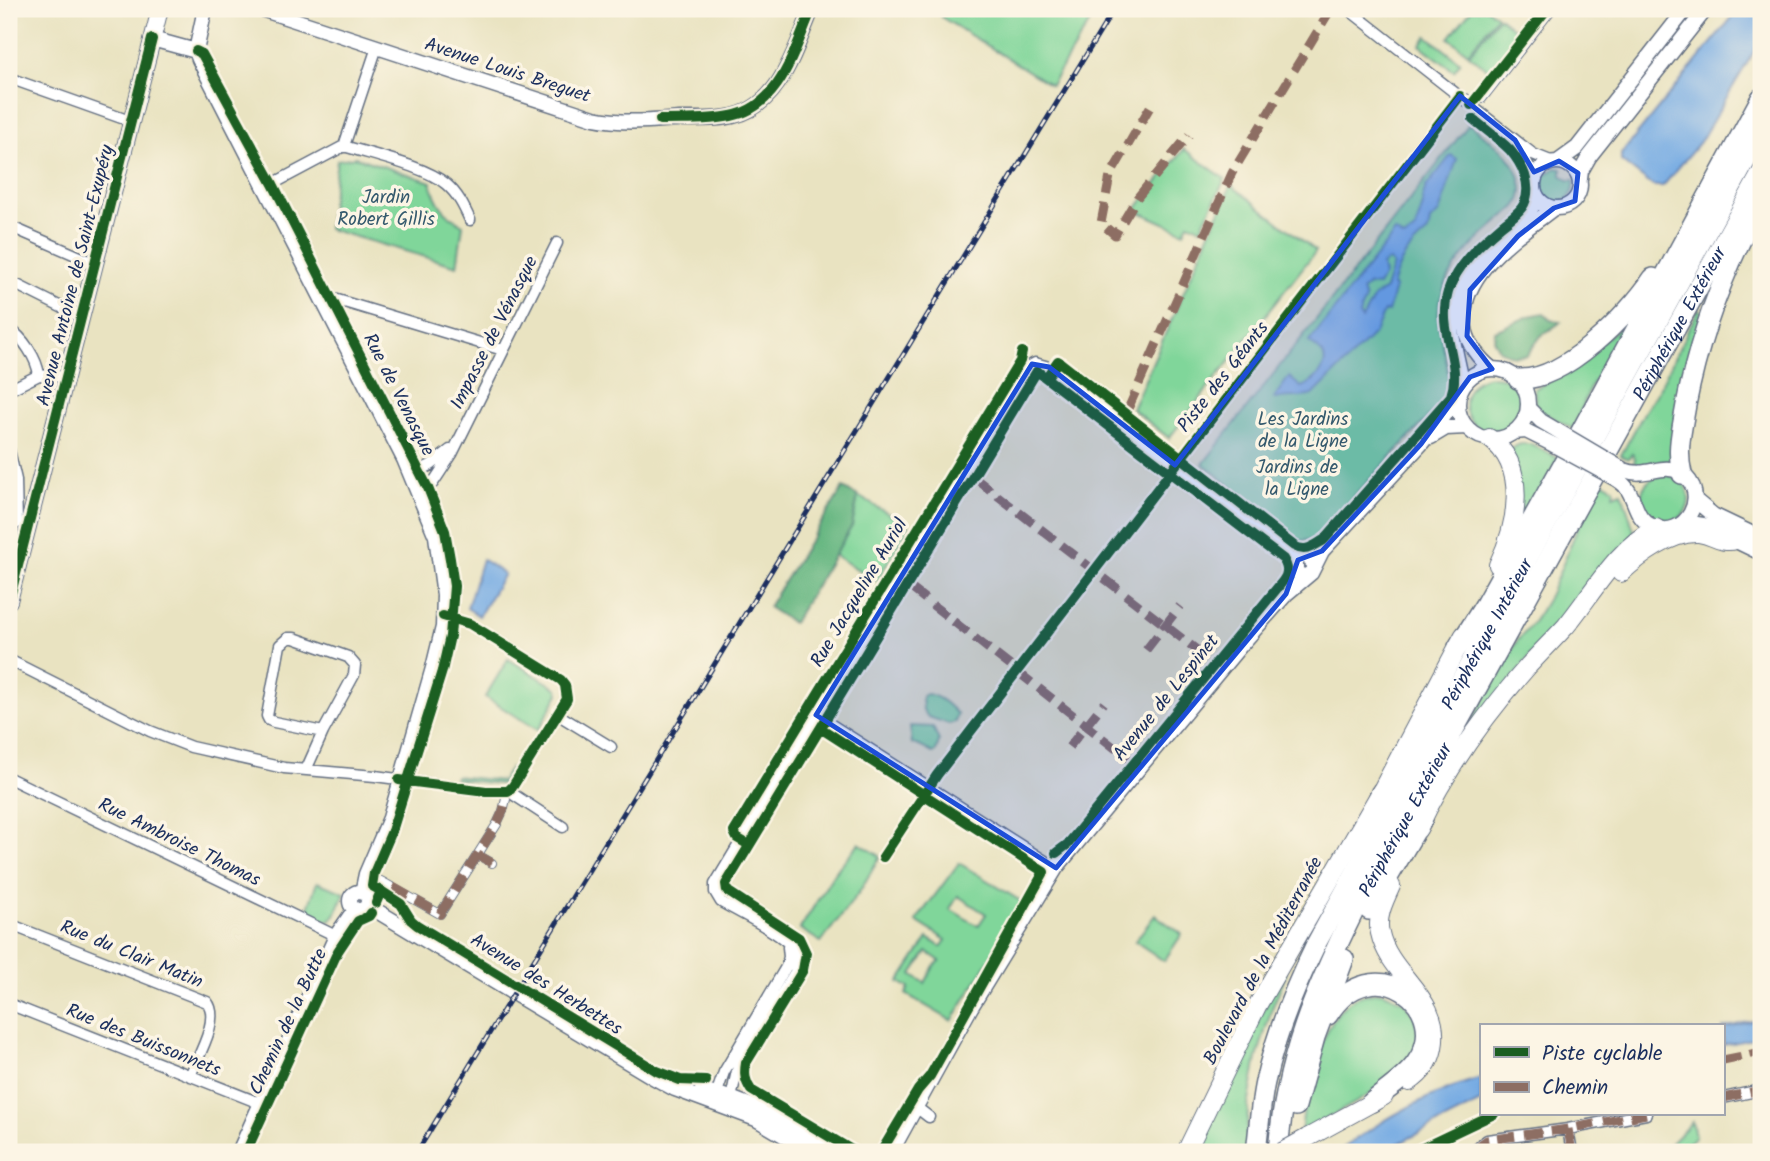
<svg xmlns="http://www.w3.org/2000/svg" width="1770" height="1161" font-family="Kalam,sans-serif">
<style>
.green{fill:#80d69a;stroke:#4e827c;stroke-width:2;fill-rule:evenodd}
.forest{fill:#68b782;stroke:#427370;stroke-width:2}
.water{fill:#75aae3;stroke:#486ca0;stroke-width:2;fill-rule:evenodd}
.lines{fill:none;stroke-linecap:round;stroke-linejoin:round}
.pedestrian-casing{stroke:#636e81;stroke-width:10}
.minor-casing{stroke:#636e81;stroke-width:13}
.tertiary-casing{stroke:#636e81;stroke-width:17}
.secondary-casing{stroke:#636e81;stroke-width:18}
.primary-casing{stroke:#636e81;stroke-width:20}
.motorway-casing{stroke:#636e81;stroke-width:22}
.pedestrian{stroke:#fff;stroke-width:8}
.minor{stroke:#fff;stroke-width:10}
.tertiary{stroke:#fff;stroke-width:14}
.secondary{stroke:#fff;stroke-width:16}
.primary{stroke:#fff;stroke-width:18}
.motorway{stroke:#fff;stroke-width:19}
.rail-casing{stroke:#1b2f5e;stroke-width:5}
.rail{stroke:#fcf5e5;stroke-width:2.5;stroke-dasharray:8;stroke-linecap:butt}
.tertiary-bridge-casing{stroke:#636e81;stroke-width:17;stroke-linecap:butt}
.primary-bridge-casing{stroke:#636e81;stroke-width:20;stroke-linecap:butt}
.tertiary-bridge{stroke:#fff;stroke-width:14}
.primary-bridge{stroke:#fff;stroke-width:18}
.quiet{stroke:#8d6e63;stroke-width:9;stroke-dasharray:18 9;stroke-linecap:butt}
.cycleway-casing{stroke:#fcf5e5;stroke-width:15}
.cycleway{stroke:#1b5e20;stroke-width:10}
.marked{fill:#1d4ed8;fill-opacity:0.2;stroke:#1d4ed8;stroke-width:5;stroke-linejoin:round}
.labels{text-anchor:middle;stroke-width:7;stroke-linejoin:round;paint-order:stroke}
.street-label{font-size:19px;fill:#1b2f5e;stroke:#fcf5e5}
.park-label{font-size:19px;fill:#34596d;stroke:#fcf5e5}
</style>
<rect width="100%" height="100%" fill="#fcf5e5"/>
<filter id="ink" filterUnits="userSpaceOnUse"><feTurbulence type="fractalNoise" baseFrequency=".0143" numOctaves="2"/><feDisplacementMap in="SourceGraphic" scale="14" xChannelSelector="R" yChannelSelector="G"/><feConvolveMatrix kernelMatrix="1 2 1 2 8 2 1 2 1" color-interpolation-filters="sRGB"/></filter>
<filter id="wash" filterUnits="userSpaceOnUse"><feTurbulence type="fractalNoise" baseFrequency=".00686" numOctaves="4" result="noise"/><feDisplacementMap in="SourceGraphic" scale="28" xChannelSelector="R" yChannelSelector="G"/><feGaussianBlur stdDeviation="1.57" result="paint"/><feColorMatrix in="noise" values="0 0 0 0 0 0 0 0 0 0 0 0 0 0 0 0 0 1.4 0 .05"/><feComposite in="paint" operator="in"/></filter>
<g filter="url(#wash)">
<rect width="100%" height="100%" fill="#e9e3c1"/>
<!-- green -->
<path class="green" d="M947 9H1098L1051 85 941 17Z
M1472 9H1488L1497 16 1468 53 1449 38Z
M1499 17 1522 35 1493 73 1469 55Z
M1427 36 1460 62 1454 71 1420 45Z
M1469 124C1483 135 1499 145 1510 159 1519 171 1527 190 1518 204 1514 211 1504 216 1498 222 1474 242 1449 267 1441 298 1430 338 1461 368 1442 403L1320 533 1312 540 1300 541 1203 464Z
M1184 149 1225 179 1201 228 1188 223 1184 232 1135 210Z
M355 157 431 182C435 202 445 215 463 225L457 266 328 229 337 160Z
M1556 168 1562 169V175L1568 180H1574C1576 196 1565 206 1549 200L1541 187 1543 176Z
M1231 185 1316 251 1169 438 1132 409Z
M1699 308 1702 312 1672 461 1655 462 1638 466 1634 464 1635 458 1632 454 1628 459 1621 455 1645 411 1656 395Z
M1625 324 1628 326 1590 388 1573 429 1540 411 1536 404 1534 389 1547 383Z
M1465 404a28 28 0 1 1 56 0a28 28 0 1 1-56 0Z
M1520 444H1531L1558 458 1514 545 1508 450Z
M1641 499a24 24 0 1 1 48 0a24 24 0 1 1-48 0Z
M1602 481 1614 488 1613 495 1622 492 1635 534 1580 594 1539 644 1445 768 1517 641C1551 608 1562 562 1581 520 1587 507 1595 494 1602 481Z
M858 496 909 526 877 581 834 555 852 526Z
M508 659 558 689 559 694 538 730 485 697Z
M926 694C938 695 949 705 957 714L955 722 949 724 928 717 923 710 922 696Z
M910 726 933 727 939 741 936 751 933 753C925 750 921 745 912 744Z
M510 768 513 770 506 782 500 784 455 779V776L502 781Z
M859 843 880 856 860 891 821 942 800 929 835 872Z
M959 863 1024 903 952 1021 906 994 909 988 899 982 928 938 941 947 946 940 916 921ZM958 896 986 914 978 926 950 909ZM927 952 940 961 934 966 925 983 912 974Z
M317 882 345 893C333 918 335 929 306 914Z
M1155 915 1182 934 1164 961 1135 941Z
M1283 971 1286 974 1271 1011 1257 1058 1248 1106 1246 1152H1192Z
M1382 992 1403 1001 1414 1015 1419 1036 1412 1057 1369 1095 1301 1133C1304 1099 1319 1033 1342 1008 1354 996 1367 993 1382 992Z
M1692 1122 1695 1136 1679 1152H1662Z"/>
<!-- forest -->
<path class="forest" d="M1544 313 1550 320 1561 322 1541 336 1527 355 1513 356 1499 350 1494 341 1495 331 1529 316Z
M843 488 858 496 852 526 793 623 768 607Z"/>
<!-- water -->
<path class="water" d="M1739 9H1761V40L1700 142 1663 186H1653L1621 161V154Z
M1451 155 1457 159 1439 213 1430 221 1428 232C1408 248 1399 261 1392 286L1395 288 1388 312 1384 311 1375 333 1313 395C1300 399 1289 395 1276 399L1274 398 1289 377 1301 387C1312 384 1330 368 1323 354 1320 350 1313 345 1309 342L1395 232 1404 238 1415 230 1423 205 1422 199 1426 187ZM1389 260 1393 265 1385 289 1374 297 1362 319 1359 315 1365 299 1362 290 1368 285 1378 286 1384 275 1382 265Z
M482 559 504 574 479 616 467 608Z
M1761 1019V1037L1723 1045V1028Z
M1481 1078V1102L1382 1152H1338C1382 1119 1428 1093 1481 1078Z"/>
</g>
<g filter="url(#ink)">
<g class="lines">
<defs>
<path id="pedestrian" d="M478 855 492 863
M883 857 937 775 1437 125 1460 96 1474 101 1482 99 1552 9
M381 881 440 914 497 824 503 811 508 791"/>
<path id="minor" d="M1348 9 1533 154 1553 162
M9 78 130 121
M1518 145 1535 178
M344 146C372 155 425 166 446 184 458 194 464 207 470 220
M265 188 344 146 377 47
M9 226 94 263
M9 281 81 317
M323 302 331 298 503 350
M9 329C23 337 37 359 39 375L65 377
M9 390 39 375
M9 450 16 480 17 523
M411 475 431 465 450 450
M420 493 433 483 452 454 557 243
M9 660 150 731 191 747 284 768 375 776 486 791H508L513 786 567 699 565 685 561 680 470 624 443 616
M557 714 611 747
M816 715 1056 868
M306 770 323 732 354 675 355 665 348 657 294 638H288L280 645 267 716 269 720 274 722 323 732
M9 778 336 936
M508 791 563 827
M9 924 207 1002C221 1019 197 1058 190 1076
M9 1004 267 1106
M1723 1098 1761 1090
M714 1101 724 1072 786 967 789 957 788 947
M730 1103 738 1066 795 972C797 963 797 954 791 946 780 932 738 912 721 902L715 892V884L1026 368 1035 363 1049 367 1276 544 1291 559 1294 566
M916 1107 929 1117
M1568 1129 1572 1152
M1476 1152 1480 1145 1487 1140 1568 1129 1646 1114"/>
<path id="tertiary" d="M205 9 196 51 199 59 404 459 436 536 444 595 443 627 433 668 390 818 366 874 362 893
M261 9 594 118C622 124 651 121 680 119 697 119 716 120 733 116 781 105 795 48 812 9
M152 39 196 51
M1559 161 1577 148 1686 9
M1534 185a23 23 0 1 1 46 0a23 23 0 1 1-46 0Z
M1580 179 1581 171 1589 157 1706 9
M1492 369C1478 358 1469 346 1465 329 1455 275 1517 236 1554 208
M1458 404a35 35 0 1 1 70 0a35 35 0 1 1-70 0Z
M1463 386 1451 331 1454 296 1473 264 1525 216 1538 199
M1528 408 1541 421 1558 431
M1514 432 1526 431 1552 444
M1431 437 1446 428 1467 427
M1618 480C1638 493 1631 516 1652 526 1685 542 1712 493 1681 473 1662 461 1648 479 1624 470
M1695 500 1713 515 1761 538
M1684 522 1703 525 1761 553
M1306 576 1300 575 1296 571V560C1301 555 1307 555 1312 561L1313 567
M350 901a9 9 0 1 1 18 0a9 9 0 1 1-18 0Z
M367 905 653 1077 675 1089 756 1119 812 1152
M702 1090C754 1102 789 1124 833 1152
M239 1152 336 936 355 909
M891 1152 971 1007 1056 868 1240 646 1286 594 1311 573 1322 551 1421 444 1459 396"/>
<path id="secondary" d="M9 601 160 9"/>
<path id="primary" d="M1489 438C1530 467 1516 528 1498 565
M1621 573C1639 556 1672 531 1699 533 1715 535 1718 544 1736 540
M1418 829C1445 770 1486 714 1529 665 1541 652 1554 639 1566 626 1593 593 1617 548 1656 528
M1391 886C1384 901 1376 917 1380 933 1389 976 1443 998 1433 1048 1430 1063 1421 1074 1409 1082
M1307 1138 1384 1096
M1186 1152 1257 1006 1381 792 1464 635"/>
<g id="motorway">
<path d="M1518 379C1564 382 1629 314 1653 278"/>
<path d="M1682 474C1676 450 1682 429 1686 405 1700 332 1726 265 1761 200"/>
<path d="M1458 647 1484 606 1573 446 1761 98"/>
<path d="M1366 830 1381 792"/>
<path d="M1369 910 1423 818"/>
<path d="M1328 1015C1372 944 1456 1007 1416 1063 1405 1079 1386 1090 1372 1102"/>
<path d="M1296 1106 1315 1037 1344 959"/>
<path id="s1" d="M1256 1152C1259 1129 1260 1105 1265 1082 1276 1033 1294 989 1316 944L1761 133"/>
<path id="s2" d="M1278 1152C1285 1060 1315 990 1355 909L1761 174"/>
</g>
</defs>
<!-- pedestrian casing -->
<use href="#pedestrian" class="pedestrian-casing"/>
<!-- minor casing -->
<use href="#minor" class="minor-casing"/>
<!-- tertiary casing -->
<use href="#tertiary" class="tertiary-casing"/>
<!-- secondary casing -->
<use href="#secondary" class="secondary-casing"/>
<!-- primary casing -->
<use href="#primary" class="primary-casing"/>
<!-- motorway casing -->
<use href="#motorway" class="motorway-casing"/>
<!-- pedestrian -->
<use href="#pedestrian" class="pedestrian"/>
<!-- minor -->
<use href="#minor" class="minor"/>
<!-- tertiary -->
<use href="#tertiary" class="tertiary"/>
<!-- secondary -->
<use href="#secondary" class="secondary"/>
<!-- primary -->
<use href="#primary" class="primary"/>
<!-- motorway -->
<use href="#motorway" class="motorway"/>
<defs>
<path id="rail" d="M417 1152 1114 9"/>
</defs>
<!-- rail casing -->
<use href="#rail" class="rail-casing"/>
<!-- rail -->
<use href="#rail" class="rail"/>
<defs>
<path id="tertiary-bridge" d="M1558 431 1624 470
M1552 444 1618 480"/>
<path id="primary-bridge" d="M1282 1152 1307 1138"/>
</defs>
<!-- tertiary-bridge casing -->
<use href="#tertiary-bridge" class="tertiary-bridge-casing"/>
<!-- primary-bridge casing -->
<use href="#primary-bridge" class="primary-bridge-casing"/>
<!-- tertiary-bridge -->
<use href="#tertiary-bridge" class="tertiary-bridge"/>
<!-- primary-bridge -->
<use href="#primary-bridge" class="primary-bridge"/>
<!-- quiet -->
<path class="quiet" d="M1150 107 1110 176 1101 223 1115 235 1137 198 1189 135
M1128 409 1232 173 1331 9
M976 479 1215 664
M911 588 1134 763
M1146 650 1180 606
M1069 747 1104 703
M478 855 492 863
M393 887 440 914 497 824 503 811 508 791
M1723 1060 1761 1052
M1723 1098 1761 1090
M1568 1129 1572 1152
M1476 1152 1480 1145 1487 1140 1568 1129 1646 1114"/>
<defs>
<path id="cycleway" d="M196 51 202 54 273 184 428 488 445 531 450 559 454 586 450 636 442 671 392 831 374 873 372 886 381 891 376 903
M1471 105 1547 9
M660 120C683 119 708 121 731 116 781 107 794 49 812 9
M1046 378 1058 361 1294 546C1306 553 1313 546 1324 540L1451 396C1463 362 1436 331 1448 292 1456 265 1481 243 1501 226 1509 219 1520 213 1524 204 1533 185 1522 164 1510 150 1499 139 1485 129 1473 119
M9 601 152 39
M820 730 825 731 1044 872 930 1076 918 1090 881 1152
M399 780 486 791H508L513 786 567 699 565 685 561 680 470 624 443 616
M749 845 737 838 734 832 1020 361 1022 352
M883 857 937 775 1460 96
M381 891 401 904 411 920 417 925 657 1071 680 1080 706 1081
M246 1152 338 951 358 921 369 916 371 913
M855 1152 751 1090C745 1081 744 1074 746 1063L803 970 806 953 799 938 727 891 726 884 1037 371 1283 559C1288 567 1289 573 1283 581L1068 844 1056 853
M1414 1152 1494 1114"/>
</defs>
<!-- cycleway casing -->
<use href="#cycleway" class="cycleway-casing"/>
<!-- cycleway -->
<use href="#cycleway" class="cycleway"/>
</g>
</g>
<!-- marked area -->
<path class="marked" d="M1460 96 1515 140 1534 172 1559 161 1578 173 1575 201 1554 208 1518 236 1470 290 1467 336 1492 369 1470 377 1421 444 1322 551 1298 560 1286 594 1056 868 816 715 1032 364 1049 367 1175 465Z"/>
<g class="labels">
<!-- street labels -->
<g class="street-label">
<text transform="translate(508 69) rotate(18)" y="7">Avenue Louis Breguet</text>
<text transform="translate(74 275) rotate(-76)" y="7">Avenue Antoine de Saint-Exupéry</text>
<text dy="7" stroke="none"><textPath href="#s2" startOffset="926">Périphérique Extérieur</textPath></text>
<text transform="translate(493 332) rotate(-63)" y="7">Impasse de Vénasque</text>
<text transform="translate(1222 376) rotate(-52)" y="7">Piste des Géants</text>
<text transform="translate(400 394) rotate(63)" y="7">Rue de Venasque</text>
<text transform="translate(858 592) rotate(-59)" y="7">Rue Jacqueline Auriol</text>
<text dy="7" stroke="none"><textPath href="#s1" startOffset="572">Périphérique Intérieur</textPath></text>
<text transform="translate(1165 697) rotate(-51)" y="7">Avenue de Lespinet</text>
<text dy="7" stroke="none"><textPath href="#s2" startOffset="359">Périphérique Extérieur</textPath></text>
<text transform="translate(180 841) rotate(26)" y="7">Rue Ambroise Thomas</text>
<text transform="translate(132 953) rotate(22)" y="7">Rue du Clair Matin</text>
<text transform="translate(1262 960) rotate(-62)" y="7">Boulevard de la Méditerranée</text>
<text transform="translate(547 983) rotate(32)" y="7">Avenue des Herbettes</text>
<text transform="translate(287 1021) rotate(-65)" y="7">Chemin de la Butte</text>
<text transform="translate(144 1039) rotate(22)" y="7">Rue des Buissonnets</text>
</g>
<!-- park labels -->
<g class="park-label">
<text x="386" y="203">Jardin<tspan x="386" dy="22">Robert Gillis</tspan></text>
<text x="1303" y="425">Les Jardins<tspan x="1303" dy="22">de la Ligne</tspan></text>
<text x="1297" y="473">Jardins de<tspan x="1297" dy="22">la Ligne</tspan></text>
</g>
</g>
<!-- margin -->
<rect width="1770" height="1161" fill="none" stroke="#fcf5e5" stroke-width="35"/>
<!-- legend -->
<rect x="1480" y="1024" width="245" height="91" fill="#fcf5e5" stroke="#a2a6af" stroke-width="2"/>
<rect x="1494" y="1047" width="35" height="10" fill="#1b5e20" stroke="#a2a6af" stroke-width="2"/>
<text x="1542" y="1060" font-size="21" fill="#1b2f5e">Piste cyclable</text>
<rect x="1494" y="1082" width="35" height="10" fill="#8d6e63" stroke="#a2a6af" stroke-width="2"/>
<text x="1542" y="1094" font-size="21" fill="#1b2f5e">Chemin</text>
</svg>
